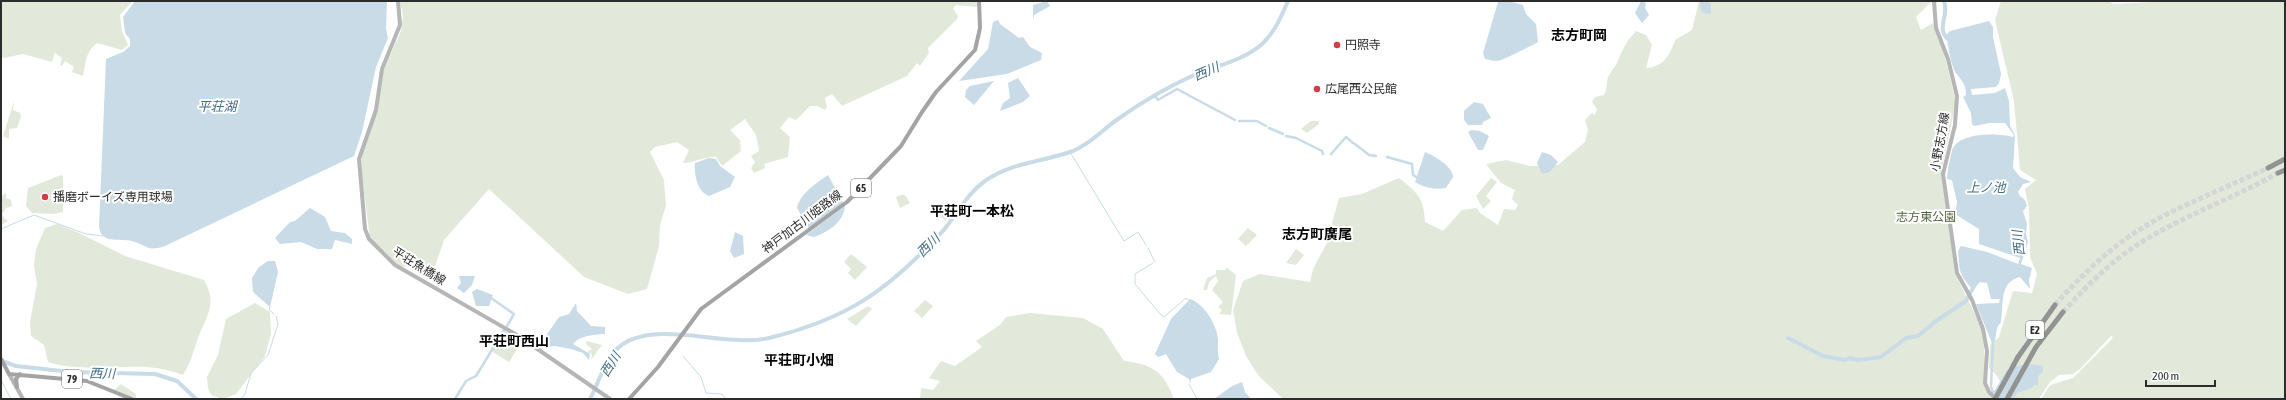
<svg xmlns="http://www.w3.org/2000/svg" width="2286" height="400" font-family="'Asap Condensed','Noto Sans JP',sans-serif">
<style>
.green{fill:#e2e9da}
.water{fill:#c8dbe7}
.lines{fill:none;stroke-linecap:round;stroke-linejoin:round}
.stream{stroke:#c8dbe7;stroke-width:1}
.canal{stroke:#c8dbe7;stroke-width:2.5}
.river{stroke:#c8dbe7;stroke-width:4}
.highway-tunnel{stroke:#d5d5d5;stroke-width:5;stroke-dasharray:5 2.5;stroke-linecap:butt}
.secondary{stroke:#b6b6b6;stroke-width:4}
.primary{stroke:#a4a4a4;stroke-width:4}
.highway{stroke:#939393;stroke-width:5}
.highway-bridge{stroke:#939393;stroke-width:5}
.poi-dot{fill:#d53c49;stroke:#fff;stroke-width:1.5}
.labels{text-anchor:middle;stroke-width:4;stroke-linejoin:round;paint-order:stroke}
.shield{fill:#fff;stroke:#6b6b6b;stroke-width:1}
.shield-label{font-size:11px;font-weight:bold;fill:#2c2c2c}
.poi-label{font-size:12px;fill:#2c2c2c;stroke:#fff;text-anchor:start}
.street-label{font-size:12px;fill:#2c2c2c;stroke:#fff}
.park-label{font-size:12px;fill:#50633e;stroke:#fff}
.water-label{font-size:13px;font-style:italic;fill:#426d86;stroke:#fff}
.quarter-label{font-size:14px;font-weight:bold;fill:#000;stroke:#fff}
</style>
<rect width="100%" height="100%" fill="#fff"/>
<!-- green -->
<path class="green" d="M1 1H133L120 15 122 31 128 45 122 50 97 43C85 53 86 62 83 76L72 72 74 67 65 61 62 66 60 65 62 58 55 53 52 62 23 54 4 58 1 57Z
M400 1H977V7L956 5 953 8 958 16 957 19 928 48 929 53 920 66 917 63 907 76 842 106 832 94 825 98 827 107 825 110 817 106H810L796 120 789 117 780 128 790 137 788 157 764 164 765 168 754 173 751 168 755 162 751 156 759 151 756 135 745 119 730 130 740 140 741 151 722 166 716 157C705 156 693 163 683 163L689 150 677 142 655 147 650 152 664 180 666 206 660 225 659 246 647 289 628 294 584 277 489 189 444 240 435 266 426 269 417 265 400 267 370 239 361 167 362 153 375 116 383 71 401 31 403 16Z
M1699 1H1932L1916 17 1921 30 1933 23 1943 49 1956 102 1942 168 1955 273 1981 327 1984 340 1985 386 1992 399H1283L1258 375 1246 356 1237 333 1233 310 1243 281 1260 274 1310 282 1313 269 1334 230 1332 223 1339 198 1362 194 1399 178C1417 192 1424 198 1425 222L1443 231 1462 210 1477 208 1480 213 1498 225 1504 209 1515 210 1518 205 1512 199 1515 190 1501 183 1486 164 1506 160 1530 166 1558 165 1585 142 1588 130 1585 120 1592 113 1595 115 1597 109 1592 102 1595 97 1604 95C1608 88 1606 84 1608 77 1610 72 1615 68 1617 63 1623 49 1625 43 1636 31L1646 35 1652 45 1646 68C1664 67 1670 55 1675 40L1692 30Z
M2001 1H2109L2113 4 2173 1H2285V399H2041L2050 385 2073 378 2113 338 2111 336 2080 369 2073 374 2059 375 2050 382 2039 399H2009C2001 387 2002 378 1989 368L1990 345 1999 337 2013 291 2032 293 2037 274 2030 257 2029 209 2025 189 2036 180 2020 170 2014 101 1995 20Z
M14 101 13 110 20 113 21 117 17 128 9 129V139L3 136Z
M1311 121H1319V124L1307 133 1301 129Z
M61 175 63 176V212L53 214 32 213 26 206 28 188Z
M1491 178 1497 182 1486 196 1491 201 1483 209 1476 196Z
M6 193V198L11 200 12 206 6 208 2 214 4 218 8 221 1 225V196Z
M901 195H905L910 203 900 208 896 197Z
M943 205 952 211 946 221 935 212Z
M57 224 79 233 125 256 204 280C219 307 204 318 196 344 191 359 191 361 183 375 139 357 92 376 48 362L44 345 31 336 30 322 37 284 34 265 36 249 45 228Z
M1248 228 1257 235 1246 246 1238 239Z
M1296 249 1304 255 1296 265 1286 263Z
M851 254 867 267 855 280 848 273 851 269 844 262Z
M1226 267 1236 275 1231 315 1219 314 1222 310 1218 307 1223 302 1212 290 1218 281 1216 276 1209 282 1207 290H1203L1207 278 1216 274V270H1226Z
M925 300 933 306 922 318 914 311Z
M255 303 270 312 271 334 265 356 236 394 223 399 211 395 208 388 207 377 218 355 226 319Z
M868 306 872 309 856 326 847 319Z
M1030 313 1083 318 1103 329 1124 361C1154 364 1164 373 1174 399H920L921 388 933 390 940 381 929 378 941 361 955 366 982 347 976 341 1000 325 1006 317Z
M505 329 523 340 509 362 491 351Z
M587 341 602 345 591 360 592 354 587 352 592 349 586 344Z
M121 384 136 394V399L114 390Z"/>
<!-- water -->
<path class="water" d="M135 1H387L386 29 388 38 376 67 362 132 354 156 165 246C146 252 149 246 132 241 119 238 102 245 99 227L106 59 123 52 130 46V39L125 33 123 17Z
M1047 1 1050 6 1034 15 1033 21V5Z
M1508 1 1523 5 1526 14 1536 24 1538 42C1535 44 1505 59 1501 60 1496 62 1490 60 1485 59L1483 53 1498 2Z
M1641 1 1646 3 1645 8 1649 15 1642 23 1635 13Z
M1708 1 1711 4V14L1703 13 1700 8V2Z
M998 20 1000 24 1019 38 1023 37 1030 47 1042 53 1041 60 1007 74 959 81 988 49 993 22Z
M1989 21 1993 27V37L2001 74 1999 83 1996 87 1971 89 1972 95 1995 93 2005 88 2009 101 2010 126 2015 135 2013 168 2020 177 2031 182 2023 184 2018 192 2020 196 2025 200 2027 206 2023 211 2027 224 2026 234 2028 242 2021 264 2032 268 2029 280 2030 289 2020 277C1998 282 2004 307 2001 321 2000 326 2001 322 1998 326 1996 330 1996 337 1995 341L1992 343 1976 304 1999 303 2000 299H1991L1987 283 1980 282 1973 290C1959 273 1960 275 1958 251L1961 246 1987 252 2018 264 2020 258 1979 244V229L1955 214 1957 202 1952 180 1947 179C1947 173 1951 153 1953 148 1962 132 1998 133 2013 137L2014 135 2005 123H1989L1974 126 1972 124 1971 113 1963 97 1966 95C1966 83 1962 82 1956 73 1951 66 1947 43 1947 34L1950 31Z
M1018 78 1030 96 1023 102 1000 111 1003 103 1010 98 1008 83Z
M994 81 974 105 965 97 966 90 970 86Z
M1474 102 1483 104 1491 118 1483 122 1482 125H1468L1464 120V111Z
M1471 130 1480 131 1489 136 1483 150H1478L1468 132Z
M1425 152C1434 156 1453 166 1453 177L1446 188C1434 190 1425 188 1415 182Z
M1542 152 1551 155 1558 162 1550 172 1542 174 1537 163Z
M709 158 716 159 720 166 735 177 730 187 709 196C697 192 694 174 695 163Z
M828 175 843 203 809 229 797 208C800 194 816 183 828 175Z
M845 206C844 222 828 232 814 237L806 235Z
M310 208 325 217 331 231 345 233 352 239V244L335 240 332 249H317L301 242 280 244 275 238 290 222 295 221Z
M735 232 743 236 744 254 734 258 730 251Z
M268 261H275L278 272 270 307 253 292 252 278 259 267Z
M459 276H475L472 285 464 293 457 288 461 283Z
M477 289 493 295 489 306H476L472 292Z
M1190 299C1204 304 1217 324 1218 340 1218 347 1217 352 1219 359L1211 372 1191 379 1190 384 1189 379 1177 372 1166 354 1158 357 1155 354 1171 319Z
M576 303 577 311 591 326 605 327V334C594 335 580 335 573 344L590 354 589 360 583 353 571 349 555 346 545 347 541 343 559 317 569 314Z
M2031 364 2043 366V372L2038 376V385H2034L2031 388 2017 393 2013 399H2000L1993 393 2007 370 2016 366Z
M1242 382 1245 392 1251 399H1214L1232 386Z"/>
<g class="lines">
<!-- stream -->
<path class="stream" d="M1070 152 1124 241 1138 232 1146 245
M1 229 34 215 86 234 103 236
M1148 248 1155 262
M1153 263 1135 274V284L1161 315 1164 317 1186 298 1190 301
M270 306 269 310 274 314
M683 356 701 377 706 393 722 394 726 399
M1 380 11 399
M1189 384 1197 399
M241 399 245 394 251 373 268 355 278 324 276 316"/>
<!-- canal -->
<path class="canal" d="M1156 97 1158 100 1177 89 1235 120
M1239 121H1257L1266 126
M1269 128 1283 134
M1286 136 1296 138 1322 151 1323 154
M1355 144 1369 155 1376 156
M1331 154 1346 137 1353 143
M1387 157 1412 164 1413 175 1418 178
M491 298 514 314 507 326
M1993 343 1991 387 1993 392
M455 399 466 381 476 376 504 330"/>
<!-- river -->
<path class="river" d="M1944 1C1950 16 1934 29 1950 41
M1788 338 1823 356 1845 360 1850 358 1858 360 1881 357 1906 338 1918 336 1936 321 1966 301 1974 286
M2 361 16 366 71 372 155 374 177 381 196 399
M590 399C598 384 603 366 613 353 645 314 723 349 769 338 847 319 887 291 941 233 957 216 965 195 985 181 1012 162 1043 162 1073 151 1092 143 1102 130 1118 119 1139 104 1168 87 1192 76 1215 66 1243 61 1262 44 1275 32 1281 17 1288 1"/>
<!-- highway-tunnel -->
<path class="highway-tunnel" d="M2055 305C2082 275 2111 246 2147 225 2185 203 2228 187 2268 168
M2063 312C2085 288 2109 263 2137 245 2182 216 2232 199 2278 173"/>
<!-- secondary -->
<path class="secondary" d="M398 1 400 25 382 69 376 110 359 159 365 229 369 239 395 265 517 335 610 399
M1934 1 1936 28 1948 59 1957 96 1955 125 1943 174 1957 273 1972 300 1983 329 1987 351 1985 383 1989 392 1996 399
M9 374 23 399"/>
<!-- primary -->
<path class="primary" d="M1 359 9 374 87 381 132 399
M17 387 16 379 20 374
M629 399 658 367 701 309 847 202 901 146 922 112 936 92 975 50 980 28 979 1"/>
<!-- highway -->
<path class="highway" d="M2268 168 2285 159
M2278 173 2285 170
M2018 357 2055 305
M2007 399 2036 347 2063 312"/>
<!-- highway-bridge -->
<path class="highway-bridge" d="M1995 399 2018 357"/>
</g>
<!-- markers -->
<g class="poi-dot">
<circle cx="1337" cy="45" r="4"/>
<circle cx="1317" cy="89" r="4"/>
<circle cx="45" cy="197" r="4"/>
</g>
<g class="labels">
<!-- shield labels -->
<g class="shield">
<rect x="851" y="179" width="20" height="18" rx="3"/>
<rect x="2026" y="321" width="18" height="18" rx="3"/>
<rect x="62" y="370" width="20" height="18" rx="3"/>
</g>
<g class="shield-label">
<text x="861" y="192">65</text>
<text x="2035" y="334">E2</text>
<text x="72" y="383">79</text>
</g>
<!-- poi labels -->
<g class="poi-label">
<text x="1345" y="49">円照寺</text>
<text x="1325" y="93">広尾西公民館</text>
<text x="53" y="201">播磨ボーイズ専用球場</text>
</g>
<!-- street labels -->
<g class="street-label">
<text transform="translate(1940 142) rotate(-80)" y="4">小野志方線</text>
<text transform="translate(802 222) rotate(-37)" y="4">神戸加古川姫路線</text>
<text transform="translate(419 266) rotate(32)" y="4">平荘魚橋線</text>
</g>
<!-- park labels -->
<g class="park-label">
<text x="1926" y="221">志方東公園</text>
</g>
<!-- water labels -->
<g class="water-label">
<text transform="translate(1206 71) rotate(-23)" y="5">西川</text>
<text x="217" y="111">平荘湖</text>
<text x="1986" y="192">上ノ池</text>
<text transform="translate(2018 243) rotate(-97)" y="5">西川</text>
<text transform="translate(928 245) rotate(-45)" y="5">西川</text>
<text transform="translate(610 364) rotate(-58)" y="5">西川</text>
<text transform="translate(102 373) rotate(1)" y="5">西川</text>
</g>
<!-- quarter labels -->
<g class="quarter-label">
<text x="1579" y="40">志方町岡</text>
<text x="972" y="216">平荘町一本松</text>
<text x="1317" y="239">志方町廣尾</text>
<text x="514" y="346">平荘町西山</text>
<text x="799" y="365">平荘町小畑</text>
</g>
</g>
<!-- border -->
<rect width="2286" height="400" fill="none" stroke="#2c2c2c" stroke-width="4"/>
<!-- scale -->
<path d="M2146 380v6h69v-6" fill="none" stroke="#2c2c2c" stroke-width="2"/>
<text x="2152" y="380" font-size="12" fill="#2c2c2c" stroke="#ffffff" stroke-width="3" paint-order="stroke">200 m</text>
</svg>
